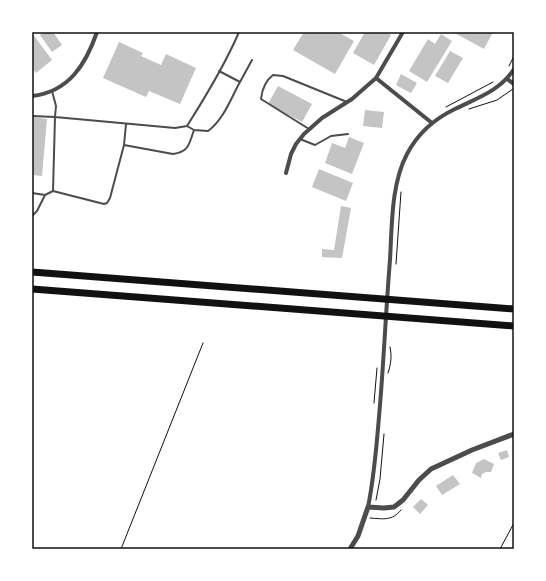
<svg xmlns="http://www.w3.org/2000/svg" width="546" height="581" font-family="Roboto,sans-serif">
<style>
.building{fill:#c4c4c4}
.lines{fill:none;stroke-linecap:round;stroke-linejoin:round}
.path{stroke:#111;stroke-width:1}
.service{stroke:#4c4c4c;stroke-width:2}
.minor{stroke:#4c4c4c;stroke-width:4}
.tertiary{stroke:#4c4c4c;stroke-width:5}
.motorway{stroke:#111;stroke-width:7}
.neatline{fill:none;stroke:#111;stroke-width:1.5}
</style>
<rect width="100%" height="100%" fill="#fff"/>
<!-- building -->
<path class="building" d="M44 32H53L62 45 52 52 40 35Z
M304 32H338L354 41 335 74 293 50Z
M365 32H386L391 35 374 65 353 53Z
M453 32H493L484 49Z
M32 33 52 60 36 73 32 68Z
M441 34 452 41 427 82 409 71 428 39 435 44Z
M119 42 143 53 141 56 161 65 166 54 196 68 180 104 149 91 146 97 103 78Z
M450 51 463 58 448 83 435 76Z
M401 74 417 83 411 93 396 85Z
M278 86 312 104 302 122 268 104Z
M365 110 384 112 382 128 363 126Z
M32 117 47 119 42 176 32 175Z
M349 137 364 143 352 174 325 163 332 143 345 148Z
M319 169 353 183 346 201 312 187Z
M341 206 351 208 342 258 322 257V249L334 250Z
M507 450 509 457 501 460 498 453Z
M484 459 494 464 491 472H486L482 474 481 478 472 473 476 463Z
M453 475 460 484 442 495 436 486Z
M421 499 428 505 420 514 413 507Z"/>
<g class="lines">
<!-- path -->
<path class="path" d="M509 66 514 56
M446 107 493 82
M469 109 497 100 513 89
M396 264 401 192
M388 373C391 364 392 356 390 347
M374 403 377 368
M376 500 380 479 384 434
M370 518C384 519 392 521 401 510
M121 549 203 343
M500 549 514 523"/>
<!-- service -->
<path class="service" d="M240 82 252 60
M52 91 56 106 55 117 175 128 187 126C206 96 225 65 239 32
M32 116 55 117 53 191 45 195 32 193
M126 124 124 145 173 154C189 152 189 144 194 130
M187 126 194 130 208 131C224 119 231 98 240 82L219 71
M309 129 261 99C262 90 265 81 273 75L283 76 347 102
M300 139 315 145 331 136 348 134
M53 191 104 204 107 203 110 198 124 145
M32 216 37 211 45 195"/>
<!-- minor -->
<path class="minor" d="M376 78 432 123
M507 79 514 84
M32 96C69 92 86 64 97 32
M286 173 291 154 296 144 304 134 322 118 352 99 376 78 403 32
M368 507C375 473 377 439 380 405 384 357 386 308 390 260 392 226 391 184 407 154 418 133 434 119 455 109 477 98 500 91 514 69"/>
<!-- tertiary -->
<path class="tertiary" d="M350 549 358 536 368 507 384 508 394 507 403 500 419 480 431 469 472 450 514 434"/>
<!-- motorway -->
<path class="motorway" d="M32 272 514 309
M32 289 514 326"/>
</g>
<!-- border -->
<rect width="546" height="581" fill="none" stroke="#ffffff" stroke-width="66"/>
<rect x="33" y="33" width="480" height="515" class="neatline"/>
</svg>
